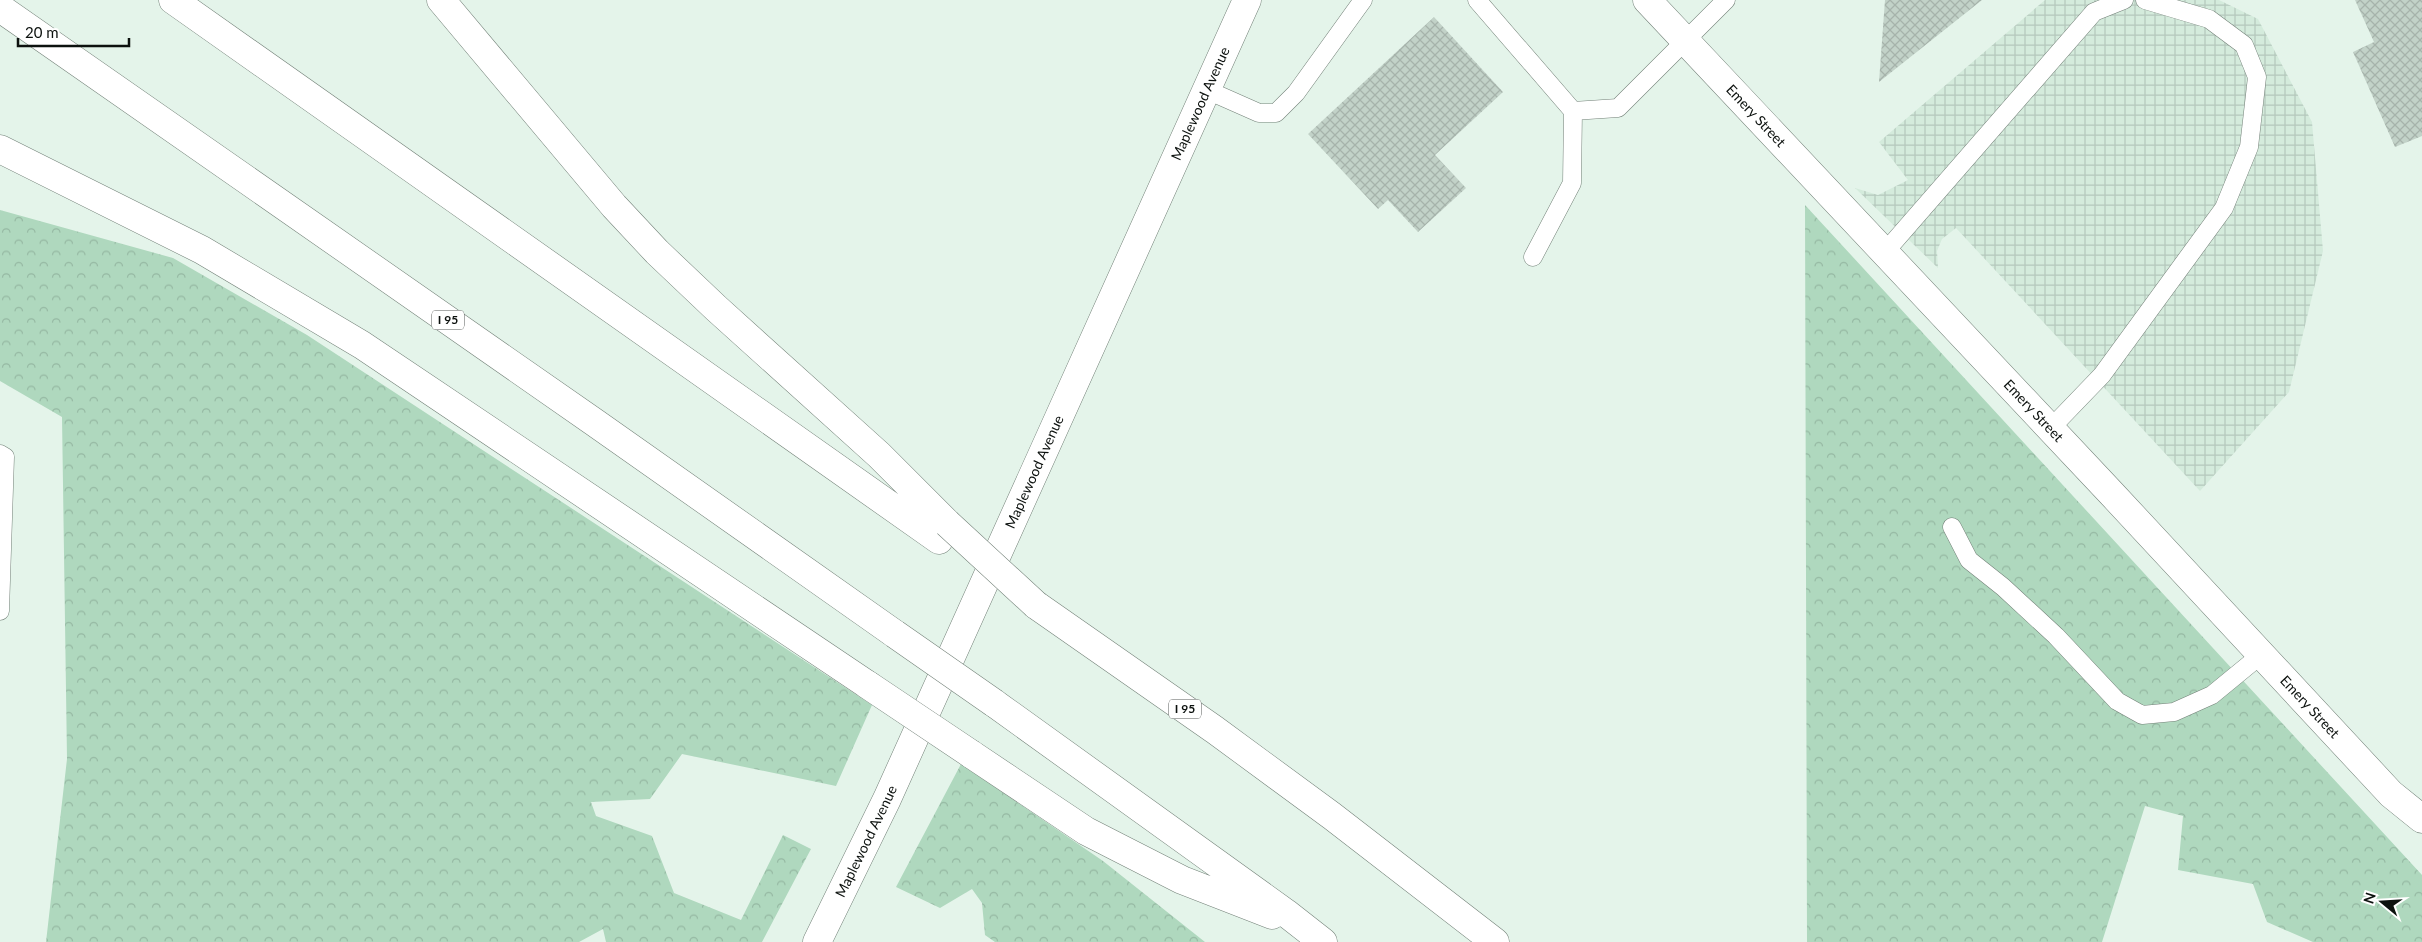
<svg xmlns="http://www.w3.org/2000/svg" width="2422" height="942" font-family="Lato,sans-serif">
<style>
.industrial{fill:url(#industrial-grid)}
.forest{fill:url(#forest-crowns)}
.building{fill:url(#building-cross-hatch)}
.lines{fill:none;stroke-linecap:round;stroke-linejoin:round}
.service-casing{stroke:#738178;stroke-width:19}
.minor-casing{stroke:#738178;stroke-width:29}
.tertiary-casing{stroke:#738178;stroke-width:29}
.motorway-casing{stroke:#738178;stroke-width:29}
.service{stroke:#fff;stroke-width:18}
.minor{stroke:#fff;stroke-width:28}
.tertiary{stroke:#fff;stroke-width:28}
.motorway{stroke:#fff;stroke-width:28}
.motorway-bridge-casing{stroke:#738178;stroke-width:29;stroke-linecap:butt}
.motorway-bridge{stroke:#fff;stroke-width:28}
.labels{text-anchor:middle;stroke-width:4.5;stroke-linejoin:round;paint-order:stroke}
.shield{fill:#fff;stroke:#555856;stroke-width:1}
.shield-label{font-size:12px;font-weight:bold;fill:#0c110e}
.street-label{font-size:14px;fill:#0c110e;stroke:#fff}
</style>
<defs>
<pattern id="industrial-grid" width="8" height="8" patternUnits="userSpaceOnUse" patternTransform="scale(1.25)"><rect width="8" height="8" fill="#d4ebdc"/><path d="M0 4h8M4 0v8" fill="none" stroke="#b5c8bc"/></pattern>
<pattern id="forest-crowns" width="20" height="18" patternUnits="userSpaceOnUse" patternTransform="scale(1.25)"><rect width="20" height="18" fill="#afd8be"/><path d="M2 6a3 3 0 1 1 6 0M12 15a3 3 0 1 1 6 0" fill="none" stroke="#95b8a2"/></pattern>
<pattern id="building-cross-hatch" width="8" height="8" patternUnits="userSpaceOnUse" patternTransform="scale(1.25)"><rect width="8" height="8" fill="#c2d2c8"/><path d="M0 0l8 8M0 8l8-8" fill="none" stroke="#a6b3ab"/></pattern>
</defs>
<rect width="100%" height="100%" fill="#e4f4ea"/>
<!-- industrial -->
<path class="industrial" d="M2045 0H2219L2258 19 2312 122 2323 251 2289 392 2200 491 1956 228 1942 239 1937 251 1938 268 1855 188 1878 195 1908 180 1879 142Z"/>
<!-- forest -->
<path class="forest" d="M1805 205 2422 875V942H2313L2267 922 2253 884 2178 870 2183 816 2145 806 2102 942H1807Z
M0 210 173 258 307 335 872 705 836 786 682 754 650 799 591 802 596 816 652 836 674 893 741 920 783 835 811 849 762 942H606L603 929 579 942H46L67 759 62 417 0 381Z
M961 764 1103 861 1205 942H995L985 935 982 903 972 889 940 908 896 887Z"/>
<!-- building -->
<path class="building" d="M1885 0H1982L1879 82Z
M2355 0H2422V136L2395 147 2353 52 2374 42Z
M1434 17 1503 92 1435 155 1466 188 1418 232 1388 200 1378 209 1308 134Z"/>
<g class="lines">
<defs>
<path id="service" d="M1477 0 1573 111 1618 108 1726 0
M1207 90 1259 113H1276L1296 93 1363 0
M1885 252 2094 12 2124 0
M1533 257 1572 183 1573 111
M2051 428 2102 375 2224 208 2249 147 2257 77 2244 45 2209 19 2145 0
M0 454 5 457 0 611
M1952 527 1969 560 2003 587 2056 636 2117 701 2142 715 2174 712 2212 695 2262 654"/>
<g id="minor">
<path id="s1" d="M1647 0 2112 494 2391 794 2422 819"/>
</g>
<g id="tertiary">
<path id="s2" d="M817 942 887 799 1247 0"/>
</g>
<path id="motorway" d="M173 0 939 540
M441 0 614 206 657 252 716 308 879 455 947 523
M0 8 594 422 895 634
M0 149 202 250 362 345 868 685
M1036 605 1215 730 1332 816 1495 942
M994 703 1286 913 1323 942
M971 754 1086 831 1182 880 1272 915"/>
</defs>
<!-- service casing -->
<use href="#service" class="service-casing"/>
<!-- minor casing -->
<use href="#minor" class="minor-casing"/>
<!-- tertiary casing -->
<use href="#tertiary" class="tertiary-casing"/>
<!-- motorway casing -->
<use href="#motorway" class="motorway-casing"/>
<!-- service -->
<use href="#service" class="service"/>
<!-- minor -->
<use href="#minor" class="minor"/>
<!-- tertiary -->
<use href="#tertiary" class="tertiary"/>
<!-- motorway -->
<use href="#motorway" class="motorway"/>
<defs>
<path id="motorway-bridge" d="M947 523 1036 605
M895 634 994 703
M868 685 971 754"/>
</defs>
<!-- motorway-bridge casing -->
<use href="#motorway-bridge" class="motorway-bridge-casing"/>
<!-- motorway-bridge -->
<use href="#motorway-bridge" class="motorway-bridge"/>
</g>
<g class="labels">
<!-- shield labels -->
<g class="shield">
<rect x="432" y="310.5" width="32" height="19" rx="4"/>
<rect x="1169" y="699.5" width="32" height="19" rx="4"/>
</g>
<g class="shield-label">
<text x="448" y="324">I 95</text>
<text x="1185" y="713">I 95</text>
</g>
<!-- street labels -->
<g class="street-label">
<text dy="5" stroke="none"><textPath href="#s2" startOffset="922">Maplewood Avenue</textPath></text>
<text dy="5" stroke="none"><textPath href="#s1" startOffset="159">Emery Street</textPath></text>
<text dy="5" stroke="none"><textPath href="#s1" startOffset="564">Emery Street</textPath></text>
<text dy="5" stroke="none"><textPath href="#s2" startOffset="518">Maplewood Avenue</textPath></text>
<text dy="5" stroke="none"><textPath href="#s1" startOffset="969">Emery Street</textPath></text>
<text dy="5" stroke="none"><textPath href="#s2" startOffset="112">Maplewood Avenue</textPath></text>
</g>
</g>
<!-- north arrow -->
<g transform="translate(2382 902) rotate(288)" stroke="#ffffff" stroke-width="4" paint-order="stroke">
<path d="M0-4L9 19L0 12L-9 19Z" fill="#0c110e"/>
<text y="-8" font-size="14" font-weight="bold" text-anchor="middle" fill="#0c110e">N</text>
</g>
<!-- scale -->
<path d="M18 38v8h111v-8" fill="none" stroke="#0c110e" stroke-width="2.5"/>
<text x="25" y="38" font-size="15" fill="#0c110e" stroke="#ffffff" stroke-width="4" paint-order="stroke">20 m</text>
</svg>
